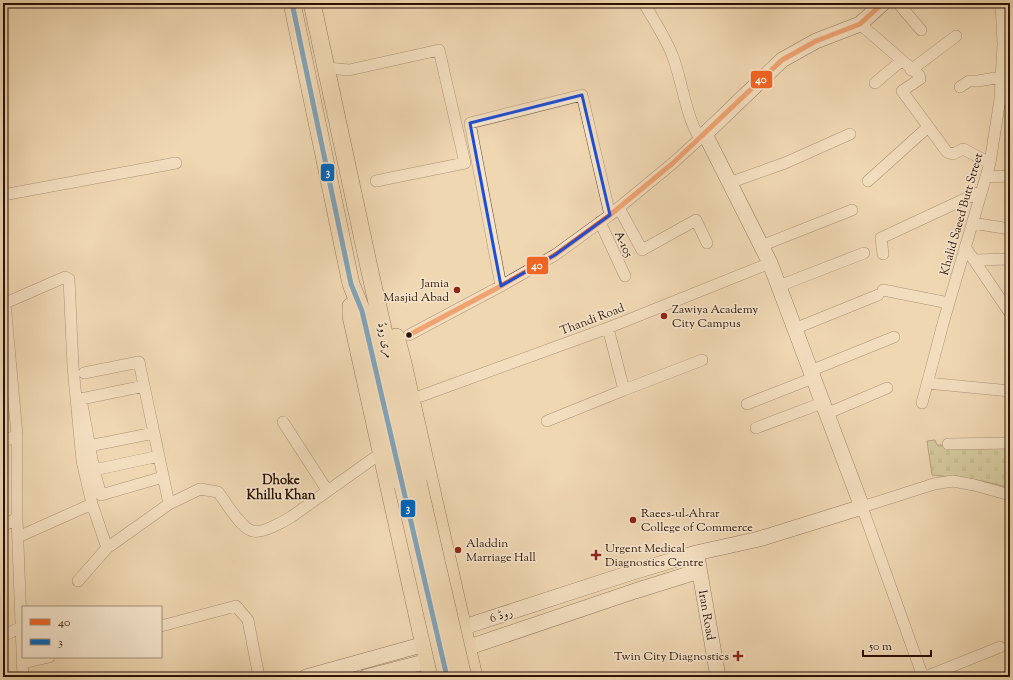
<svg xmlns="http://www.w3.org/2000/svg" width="1013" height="680" font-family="'Sorts Mill Goudy',Amiri,serif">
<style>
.cemetery{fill:url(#cemetery-stones);stroke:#726746}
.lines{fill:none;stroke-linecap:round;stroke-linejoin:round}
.street-casing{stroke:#5c422c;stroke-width:12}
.secondary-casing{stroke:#2b1000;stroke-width:16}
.primary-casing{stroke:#2b1000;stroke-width:18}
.street{stroke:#f5e5cd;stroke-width:11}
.secondary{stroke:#f5e5cd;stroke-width:15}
.primary{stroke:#efd7b2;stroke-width:17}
.primary-bridge-casing{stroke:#2b1000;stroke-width:18;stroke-linecap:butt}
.primary-bridge{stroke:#efd7b2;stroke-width:17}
.bus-1-casing{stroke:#f5e5cd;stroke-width:8}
.bus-2-casing{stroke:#f5e5cd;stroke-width:8}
.bus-1{stroke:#f26522;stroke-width:5}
.bus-2{stroke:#0065bd;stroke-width:5}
.marked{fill:none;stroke:#1d4ed8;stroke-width:3;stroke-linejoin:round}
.poi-dot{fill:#8f2418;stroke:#f5e5cd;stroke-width:1.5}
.bus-dot{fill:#2b1000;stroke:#f5e5cd;stroke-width:1.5}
.labels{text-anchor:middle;stroke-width:3;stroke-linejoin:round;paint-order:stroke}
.street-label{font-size:12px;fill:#2b1000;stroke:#f5e5cd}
.poi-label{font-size:12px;fill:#2b1000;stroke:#f5e5cd;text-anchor:start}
.neighbourhood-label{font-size:13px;font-weight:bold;fill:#2b1000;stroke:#f5e5cd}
.line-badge{stroke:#f5e5cd;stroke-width:1.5}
.badge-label{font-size:11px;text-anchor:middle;font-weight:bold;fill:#fff}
</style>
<defs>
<pattern id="cemetery-stones" width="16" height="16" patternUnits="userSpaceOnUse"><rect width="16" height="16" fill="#babe8c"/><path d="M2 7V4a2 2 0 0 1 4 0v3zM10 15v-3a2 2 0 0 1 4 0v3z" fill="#a0a277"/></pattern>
</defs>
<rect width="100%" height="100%" fill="#efd7b2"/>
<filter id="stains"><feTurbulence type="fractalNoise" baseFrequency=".005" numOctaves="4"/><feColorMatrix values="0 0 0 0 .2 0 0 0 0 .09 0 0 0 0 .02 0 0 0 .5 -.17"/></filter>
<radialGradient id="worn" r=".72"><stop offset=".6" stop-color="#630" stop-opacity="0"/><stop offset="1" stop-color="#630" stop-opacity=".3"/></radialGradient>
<!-- cemetery -->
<path class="cemetery" d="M935 440 937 445H1010V488L983 481 932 475 927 441Z"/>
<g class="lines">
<defs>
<path id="street" d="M644 3C654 21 666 38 673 57 683 84 685 114 700 139
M898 3 921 30
M860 24 919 75 920 79 902 91 947 152 953 154 963 149 990 163
M327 68 349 70 439 50 465 163 376 181
M911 70 956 36
M875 83 901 61
M960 87 969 81H978L1001 77
M986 177 1010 176
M868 181 928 127
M729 183 785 163 850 134
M3 195 176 163
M619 208 642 250 696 220 707 243
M600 222 625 276
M972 223 1010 229
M761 246 852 210
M965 247 1010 313
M883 254 881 238 982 191
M974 260 1010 259
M501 286 470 123 582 95 610 215
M779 286 864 253
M883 290 949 303
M5 303 17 435V518L23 677
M3 304 65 277 69 279 73 367 82 461 92 504 107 548 169 504 139 362 84 373
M608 328 624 390 702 360
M794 329 878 295
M409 335 501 286 555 255 610 215 673 163 705 134
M810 371 894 337
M927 383 1010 391
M144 386 81 399 94 470 101 495 163 477
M421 396 608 328 770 263
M922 403 944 320 990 163 1000 99 1003 44 1001 3
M747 404 813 378
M826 414 887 388
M547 421 624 390
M283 422 327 490
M756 428 822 403
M3 442 17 435
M948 444 1010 443
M89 446 154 433
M94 470 159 456
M169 504 200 489 218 492C226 502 241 529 253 531 261 534 283 522 291 517L374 458
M3 526 17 518
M18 537 92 504
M78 581 107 548
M161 626 236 606 248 620 259 677
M3 636 21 627
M23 663 49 657
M923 677 862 507 934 484 953 481 974 485 1010 495
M925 677 1000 647"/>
<path id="secondary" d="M698 562 718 677
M306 677 425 644 464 627 630 573 696 553 759 539 862 507 770 263 705 134 782 60 816 41 860 24 883 3
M366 677 428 661 635 591 699 571"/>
<path id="primary" d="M292 3 351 284 362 311 403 486
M312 3 370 272 418 482
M351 306V316L431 677
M396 337 402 359 474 677"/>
</defs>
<!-- street casing -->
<use href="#street" class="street-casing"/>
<!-- secondary casing -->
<use href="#secondary" class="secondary-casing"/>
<!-- primary casing -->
<use href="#primary" class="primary-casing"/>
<!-- street -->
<use href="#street" class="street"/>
<!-- secondary -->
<use href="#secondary" class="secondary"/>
<!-- primary -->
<use href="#primary" class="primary"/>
<defs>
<path id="primary-bridge" d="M418 482 463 677
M403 486 447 677"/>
</defs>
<!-- primary-bridge casing -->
<use href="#primary-bridge" class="primary-bridge-casing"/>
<!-- primary-bridge -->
<use href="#primary-bridge" class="primary-bridge"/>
<defs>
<path id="bus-1" d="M409 335 501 286 555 255 610 215 673 163 782 60 816 41 860 24 883 3"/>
<path id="bus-2" d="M292 3 351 284 362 311 447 677"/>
</defs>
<!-- bus-1 casing -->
<use href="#bus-1" class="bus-1-casing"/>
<!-- bus-2 casing -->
<use href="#bus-2" class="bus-2-casing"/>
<!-- bus-1 -->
<use href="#bus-1" class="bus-1"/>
<!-- bus-2 -->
<use href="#bus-2" class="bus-2"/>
</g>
<!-- marked area -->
<path d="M0 0H1013V680H0ZM582 95 610 215 555 255 501 286 470 123Z" fill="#efd7b2" fill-opacity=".55" fill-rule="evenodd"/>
<path class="marked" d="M582 95 610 215 555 255 501 286 470 123Z"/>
<!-- markers -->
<g class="poi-dot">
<circle cx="457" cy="290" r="4"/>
<circle cx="664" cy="316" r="4"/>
<circle cx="633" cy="520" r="4"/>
<circle cx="458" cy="550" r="4"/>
<path d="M594 549h4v4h4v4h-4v4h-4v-4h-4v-4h4z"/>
<path d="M736 650h4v4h4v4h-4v4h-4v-4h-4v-4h4z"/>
</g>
<circle class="bus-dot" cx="409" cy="335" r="3.5"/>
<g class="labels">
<!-- street labels -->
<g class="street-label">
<text transform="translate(961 214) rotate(-74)" y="4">Khalid Saeed Butt Street</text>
<text transform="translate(624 244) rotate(65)" y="4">A-105</text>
<text transform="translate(592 319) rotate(-21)" y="4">Thandi Road</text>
<text transform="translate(386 340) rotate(77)" y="4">مری روڈ</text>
<text transform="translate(501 615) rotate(-17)" y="4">روڈ 6</text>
<text transform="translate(707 615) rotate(80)" y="4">Iran Road</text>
</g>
<!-- poi labels -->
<g class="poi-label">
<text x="449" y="287" text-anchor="end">Jamia<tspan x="449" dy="14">Masjid Abad</tspan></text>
<text x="672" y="313">Zawiya Academy<tspan x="672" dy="14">City Campus</tspan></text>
<text x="641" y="517">Raees-ul-Ahrar<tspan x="641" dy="14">College of Commerce</tspan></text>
<text x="466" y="547">Aladdin<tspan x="466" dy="14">Marriage Hall</tspan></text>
<text x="605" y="552">Urgent Medical<tspan x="605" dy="14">Diagnostics Centre</tspan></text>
<text x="729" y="660" text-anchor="end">Twin City Diagnostics</text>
</g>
<!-- neighbourhood labels -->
<g class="neighbourhood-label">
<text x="281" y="484">Dhoke<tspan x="281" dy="15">Khillu Khan</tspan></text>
</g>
</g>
<g class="line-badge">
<rect x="750" y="70" width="23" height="19" rx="4" fill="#f26522"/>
<rect x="320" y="163" width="15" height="19" rx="4" fill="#0065bd"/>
<rect x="526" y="256" width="23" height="19" rx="4" fill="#f26522"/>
<rect x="400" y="499" width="16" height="19" rx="4" fill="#0065bd"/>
</g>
<g class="badge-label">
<text x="761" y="83">40</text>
<text x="328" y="176">3</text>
<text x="537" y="269">40</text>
<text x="408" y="512">3</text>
</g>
<!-- margin -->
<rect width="1013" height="680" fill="none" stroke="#efd7b2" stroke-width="16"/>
<rect x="4" y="4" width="1005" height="672" fill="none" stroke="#2b1000" stroke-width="2"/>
<rect x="8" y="8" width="997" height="664" fill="none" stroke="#2b1000"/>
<!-- legend -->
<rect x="22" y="606" width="140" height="52" fill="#f5e5cd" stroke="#a4907b"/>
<rect x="30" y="619" width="20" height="6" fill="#f26522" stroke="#a4907b"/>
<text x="58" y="626" font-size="12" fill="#2b1000">40</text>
<rect x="30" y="639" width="20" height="6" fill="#0065bd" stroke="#a4907b"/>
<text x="58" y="646" font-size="12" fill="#2b1000">3</text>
<!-- scale -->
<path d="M863 650v6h68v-6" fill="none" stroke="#2b1000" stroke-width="2"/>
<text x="869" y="650" font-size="12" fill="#2b1000" stroke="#f5e5cd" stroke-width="3" paint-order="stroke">50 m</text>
<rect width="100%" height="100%" filter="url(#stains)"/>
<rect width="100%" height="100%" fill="url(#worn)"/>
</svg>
